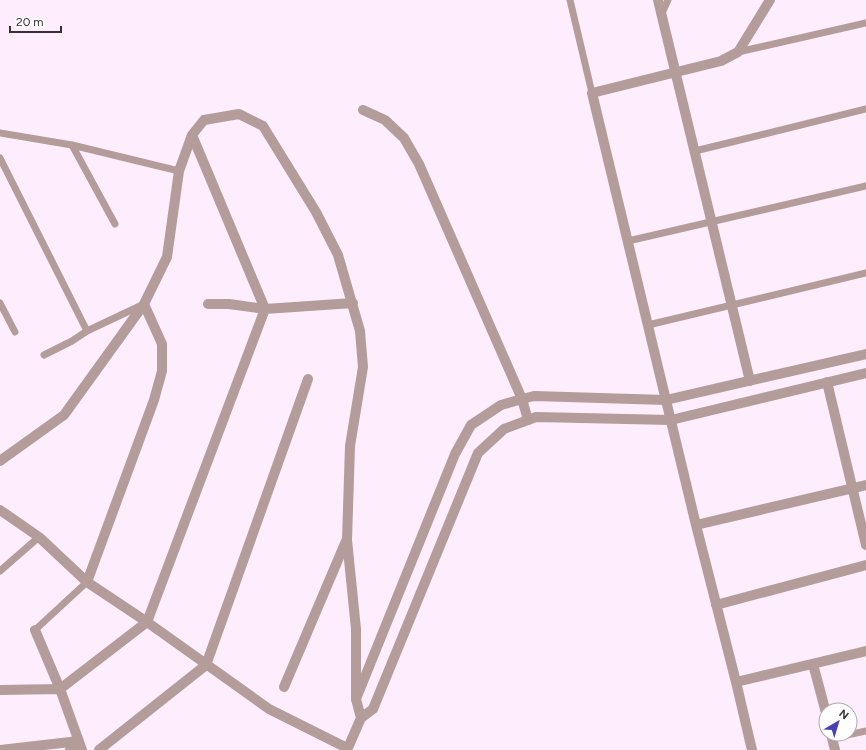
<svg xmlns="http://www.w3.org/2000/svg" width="866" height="750" font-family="Figtree,sans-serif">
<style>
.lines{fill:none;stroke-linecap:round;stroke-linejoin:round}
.service{stroke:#b39c9a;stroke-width:7}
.minor{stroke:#b39c9a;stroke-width:10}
.tertiary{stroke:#b39c9a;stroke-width:10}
</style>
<rect width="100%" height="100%" fill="#feedfc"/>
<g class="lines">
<!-- service -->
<path class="service" d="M570 0 592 93
M662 13 668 0
M738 52 866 23
M0 133 72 145 179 171
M72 145 115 224
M695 151 866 109
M0 158 87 331
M628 241 866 186
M0 303 15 332
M648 325 866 273
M44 355 72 341 87 331 142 305
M0 571 39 537
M35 630 87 582
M833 738 866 731"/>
<!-- minor -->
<path class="minor" d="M658 0 750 381
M363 110 385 120 404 138 419 164 522 399 528 420
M208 304H229L265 309 353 303
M827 382 866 545
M0 461 64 415 144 304 167 257 179 171 192 135 204 120 239 114 263 126 316 212 338 255 360 331 363 367 350 446 347 540 356 629V699
M0 510 39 537 87 582 147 622 269 709 347 748
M696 525 866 485
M87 582 154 400 162 371V344L144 304
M716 605 866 565
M35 630 60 689 82 750
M813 664 826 713
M736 682 866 651
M284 687 346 541
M0 690 60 689 147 622 265 309 192 135
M831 734 835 750
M0 750 79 741 70 750
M99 750 206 665 308 379
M752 750 736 682 696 525 592 93 721 61 738 52 770 0"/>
<!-- tertiary -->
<path class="tertiary" d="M361 718 356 699 455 454 471 425 501 405 522 399 534 396 666 400 866 354
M347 750 361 718 373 709 478 453 504 429 536 417 671 420 866 373"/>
</g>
<!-- north arrow -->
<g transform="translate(838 722) rotate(38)"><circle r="19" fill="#ffffff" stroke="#afacaf"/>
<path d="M0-3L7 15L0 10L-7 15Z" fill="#4a40b6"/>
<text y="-6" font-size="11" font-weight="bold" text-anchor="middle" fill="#383037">N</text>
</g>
<!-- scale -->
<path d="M10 26v6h51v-6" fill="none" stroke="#383037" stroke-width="2"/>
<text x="16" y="26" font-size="12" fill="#383037" stroke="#ffffff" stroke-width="3" paint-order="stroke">20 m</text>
</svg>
